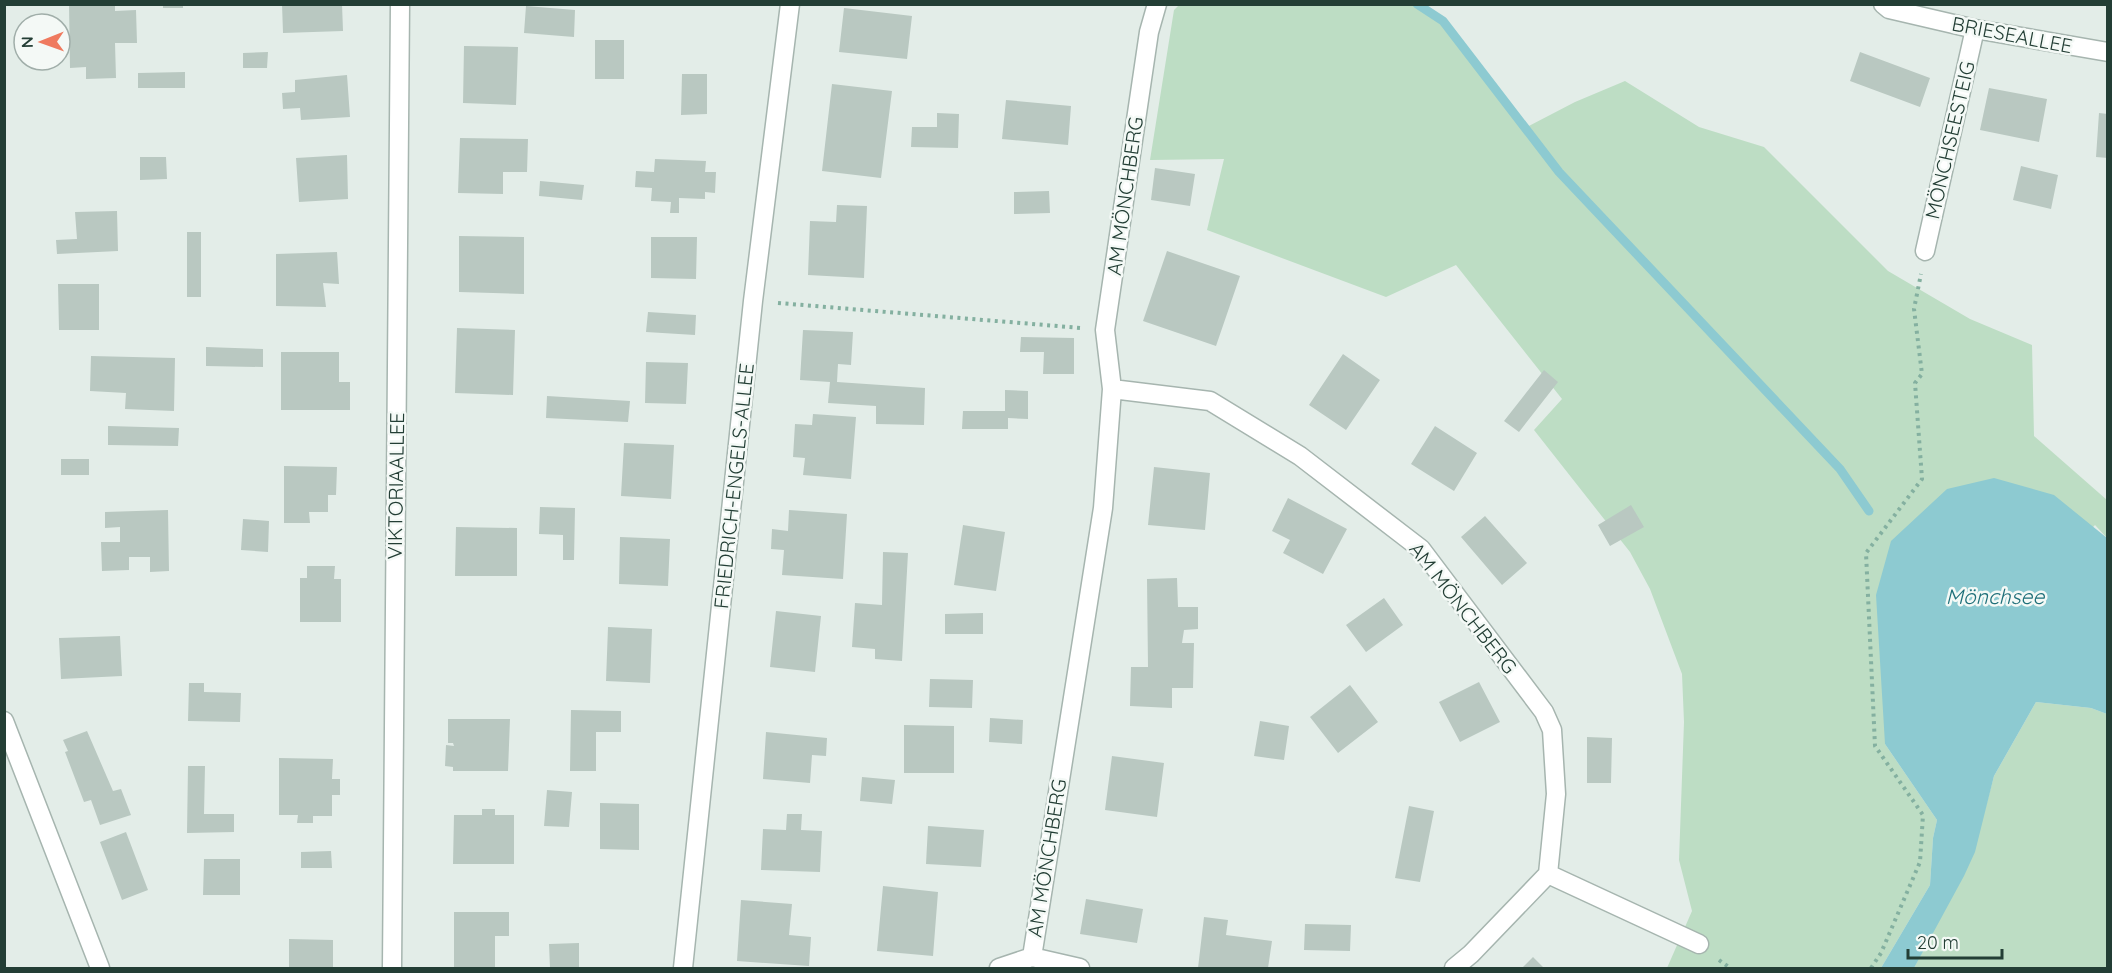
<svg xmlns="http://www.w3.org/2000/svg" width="2112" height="973" font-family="Quicksand,sans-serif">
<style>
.green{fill:#bdddc4}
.water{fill:#8dcad1}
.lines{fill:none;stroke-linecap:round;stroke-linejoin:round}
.stream{stroke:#8dcad1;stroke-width:9}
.building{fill:#b9c8c1}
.minor-casing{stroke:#a6b5af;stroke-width:21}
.path{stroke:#84b0a0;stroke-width:4;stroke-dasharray:3 4.5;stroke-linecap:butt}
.minor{stroke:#fff;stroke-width:18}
.labels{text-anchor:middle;stroke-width:5;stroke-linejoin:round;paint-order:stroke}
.street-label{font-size:20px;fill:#233e35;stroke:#f4f9f6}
.water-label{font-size:21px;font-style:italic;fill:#1e6f79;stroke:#f4f9f6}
</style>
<rect width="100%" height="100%" fill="#e3ede8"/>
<!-- green -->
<path class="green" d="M1179 5H1417L1443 21 1525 128 1575 102 1625 81 1699 127 1764 147 1888 271 1970 319 2032 345 2034 436 2107 500V538L2095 525 1885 744 1937 820 1933 838 1930 885 1881 968H1667L1692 911 1679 860 1684 722 1682 674 1650 589 1630 552 1534 430 1562 399 1456 265 1386 297 1207 230 1224 159 1150 160 1174 10Z
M2036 702 2091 708 2107 714V968H1914L1975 847 1994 776Z"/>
<!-- water -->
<path class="water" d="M1994 478 2054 495 2107 538V714L2091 708 2036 702 1994 776 1975 852 1964 876 1914 968H1881L1930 885 1933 838 1937 820 1885 744 1876 595 1891 541 1947 489Z"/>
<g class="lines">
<!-- stream -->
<path class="stream" d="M1417 4 1443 21 1559 172 1840 469 1869 511"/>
</g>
<!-- building -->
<path class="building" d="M69 4H115V11L136 10 137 43H115L116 78 86 79V67L70 68Z
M163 4H183V8H163Z
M282 4H342L343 31 283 33Z
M526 6 575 10 574 37 524 33Z
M844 8 912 16 907 59 839 52Z
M595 40H624V79H595Z
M464 46 518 47 516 105 463 103Z
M268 52 267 68H243V53Z
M1860 52 1930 78 1920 107 1850 81Z
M185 72V88H138V73Z
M682 74H707V114L681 115Z
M347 75 350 117 301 120 300 108 283 109 282 93 295 92V80Z
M832 84 892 91 881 178 822 171Z
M1989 88 2047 99 2039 142 1980 130Z
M1006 100 1071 106 1068 145 1002 139Z
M937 113 959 114 958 148 911 147 912 127H937Z
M2099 113 2108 114V158L2096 157Z
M460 138 528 139 527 172H503V194L458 193Z
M347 155 348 199 299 202 296 158Z
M140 157H166L167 179 140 180Z
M655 159 706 161 705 172H716L715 193 705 192V199L679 198V213H670L671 202 651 201 652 188 635 187 636 171 654 172Z
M2021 166 2058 175 2051 209 2013 200Z
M1155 168 1195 174 1190 206 1151 200Z
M540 181 584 185 582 200 539 196Z
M1049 191 1050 213 1014 214V192Z
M837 205 867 206 864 278 808 275 810 221 836 222Z
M117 211 118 251 57 254 56 240 77 239 75 212Z
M187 232H201V297H187Z
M459 236 524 237V294L459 292Z
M651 237H697L696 279 651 278Z
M1167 251 1240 276 1216 346 1143 321Z
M337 252 339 284 323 283 326 307 276 306V254Z
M58 284H99V330H59Z
M648 312 696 315 695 335 646 332Z
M457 328 515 330 513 395 455 393Z
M803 330 853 332 851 365 838 364 837 382 925 388 924 425 876 424V406L828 403 830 382 800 380Z
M1021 337 1074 338V374H1043L1044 352H1020Z
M206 347 263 349V367L206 366Z
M281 352H339V382H350V410H281Z
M1343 354 1380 380 1346 430 1309 405Z
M91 356 175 358 174 411 125 409 126 393 90 391Z
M646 362 688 363 686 404 645 403Z
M1544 370 1558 382 1519 432 1504 421Z
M1005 390 1028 391V419L1008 418V429H962L963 411H1005Z
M547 396 630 401 628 422 546 418Z
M813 414 856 417 851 479 803 475 805 458 793 457 795 424 812 425Z
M108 426 179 428 178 446 108 445Z
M1435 426 1477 453 1454 491 1411 464Z
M624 443 674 445 671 499 621 496Z
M61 459H89V475H61Z
M284 466 337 467 336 495H328V512H309L310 523H284Z
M1154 467 1210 473 1205 530 1148 525Z
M1288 498 1347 529 1323 574 1283 553 1290 540 1272 531Z
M1631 505 1644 527 1610 546 1598 525Z
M540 507 575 508 574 560H563V535L539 534Z
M168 510 169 571 150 572V557H129V570L102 571 101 542H120V527L105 528V512Z
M789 510 847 514 843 579 782 575 784 550 771 549 772 529 788 531Z
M1485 516 1527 563 1502 585 1461 537Z
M243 519 269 521 268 552 241 550Z
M963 525 1005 532 996 591 954 585Z
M456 527 517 528V576H455Z
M620 537 670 539 668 586 619 584Z
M883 552 908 553 902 661 875 659V649L852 647 855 603 882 605Z
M307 566H335L334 579H341V622H300V578H307Z
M1177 578 1178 607H1198V629L1184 630 1182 643H1194L1193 688H1172V708L1130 706 1131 667H1148L1147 579Z
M1384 598 1403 625 1366 652 1346 625Z
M776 611 821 616 815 672 770 667Z
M983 613V634H945V614Z
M608 627 652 629 650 683 606 681Z
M120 636 122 676 61 679 59 638Z
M930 679 973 680 972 708 929 707Z
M1479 682 1500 722 1460 742 1439 702Z
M189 683H204V692L241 693 240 722 188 721Z
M1350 685 1378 722 1338 753 1310 717Z
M571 710 621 711V732H596V771H570Z
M990 718 1023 720 1022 744 989 742Z
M448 719H510L508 771H453V767L445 766 446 745 454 746 453 743H448Z
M1260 721 1289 726 1284 760 1254 756Z
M904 725 954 726V773H904Z
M87 731 113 791 121 789 131 815 100 825 91 800 84 802 65 752 68 751 63 740Z
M766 732 827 738 826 756 812 755 810 783 763 779Z
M1587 737 1612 738 1611 783H1587Z
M1112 756 1164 763 1157 817 1105 810Z
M279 758 333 759 332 779H340V795H332V816H313V823H297L298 815H279Z
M188 766H205L204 814H234V832L187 833Z
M862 777 895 780 892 804 860 801Z
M547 790 572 792 569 827 544 826Z
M600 803 639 804V850L600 849Z
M1409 806 1434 811 1420 882 1395 878Z
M482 809H495V815H514V864H453L454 815H482Z
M787 814H802L801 830 822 831 820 872 761 870 763 829 786 830Z
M928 826 984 830 981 867 926 864Z
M126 832 148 890 122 900 100 842Z
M331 851 332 868H301V852Z
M204 859H240V895H203Z
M883 886 938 892 933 956 877 951Z
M1086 899 1143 909 1137 943 1080 934Z
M741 900 792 904 789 935 811 937 809 966 737 961Z
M454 912H509V936H495V968H454Z
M1204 917 1228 920 1226 935 1272 941 1268 968H1198Z
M1305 924 1351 925 1350 951 1304 950Z
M289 939 333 940V968H289Z
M579 943V968H550L549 944Z
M1533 957 1544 968H1522Z"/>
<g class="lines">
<defs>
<path id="minor" d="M1157 4 1149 32 1105 330 1112 389 1210 401 1300 456 1421 549 1544 712 1552 730 1556 794 1548 874 1471 954 1454 968
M1883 4 1889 9 1975 29 2108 52
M1925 251 1975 29
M4 721 100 968
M1548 874 1699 944
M1032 957 1103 508 1112 389
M1032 957 1080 968
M392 968 400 4
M683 968 753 301 790 4
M999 968 1032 957"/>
</defs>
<!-- minor casing -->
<use href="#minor" class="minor-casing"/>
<!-- path -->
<path class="path" d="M778 303 1081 328
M1719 960 1730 968
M1871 968 1881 953 1920 862 1923 815 1875 746 1866 553 1922 479 1915 383 1922 374 1914 309 1921 274"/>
<!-- minor -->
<use href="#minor" class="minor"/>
</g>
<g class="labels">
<!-- street labels -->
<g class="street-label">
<text transform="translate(2012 35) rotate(11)" y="7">BRIESEALLEE</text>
<text transform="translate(1950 140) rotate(-77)" y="7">MÖNCHSEESTEIG</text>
<text transform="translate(1125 196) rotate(-82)" y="7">AM MÖNCHBERG</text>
<text transform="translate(396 486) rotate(-89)" y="7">VIKTORIAALLEE</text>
<text transform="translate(734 486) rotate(-84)" y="7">FRIEDRICH-ENGELS-ALLEE</text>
<text transform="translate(1463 608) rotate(52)" y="7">AM MÖNCHBERG</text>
<text transform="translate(1047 858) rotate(-81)" y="7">AM MÖNCHBERG</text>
</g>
<!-- water labels -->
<g class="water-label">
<text x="1995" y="604">Mönchsee</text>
</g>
</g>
<!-- border -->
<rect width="2112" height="973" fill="none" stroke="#233e35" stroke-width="12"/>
<!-- north arrow -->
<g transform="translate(42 42) rotate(269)"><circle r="28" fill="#f4f9f6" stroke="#a0aea9" stroke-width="1.5"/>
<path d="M0-4.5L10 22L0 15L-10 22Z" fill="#ef7a5f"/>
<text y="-9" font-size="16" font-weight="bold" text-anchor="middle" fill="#233e35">N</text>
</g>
<!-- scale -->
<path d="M1908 949v9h94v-9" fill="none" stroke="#233e35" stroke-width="3"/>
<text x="1917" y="949" font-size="18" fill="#233e35" stroke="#f4f9f6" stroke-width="4.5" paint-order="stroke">20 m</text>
</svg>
